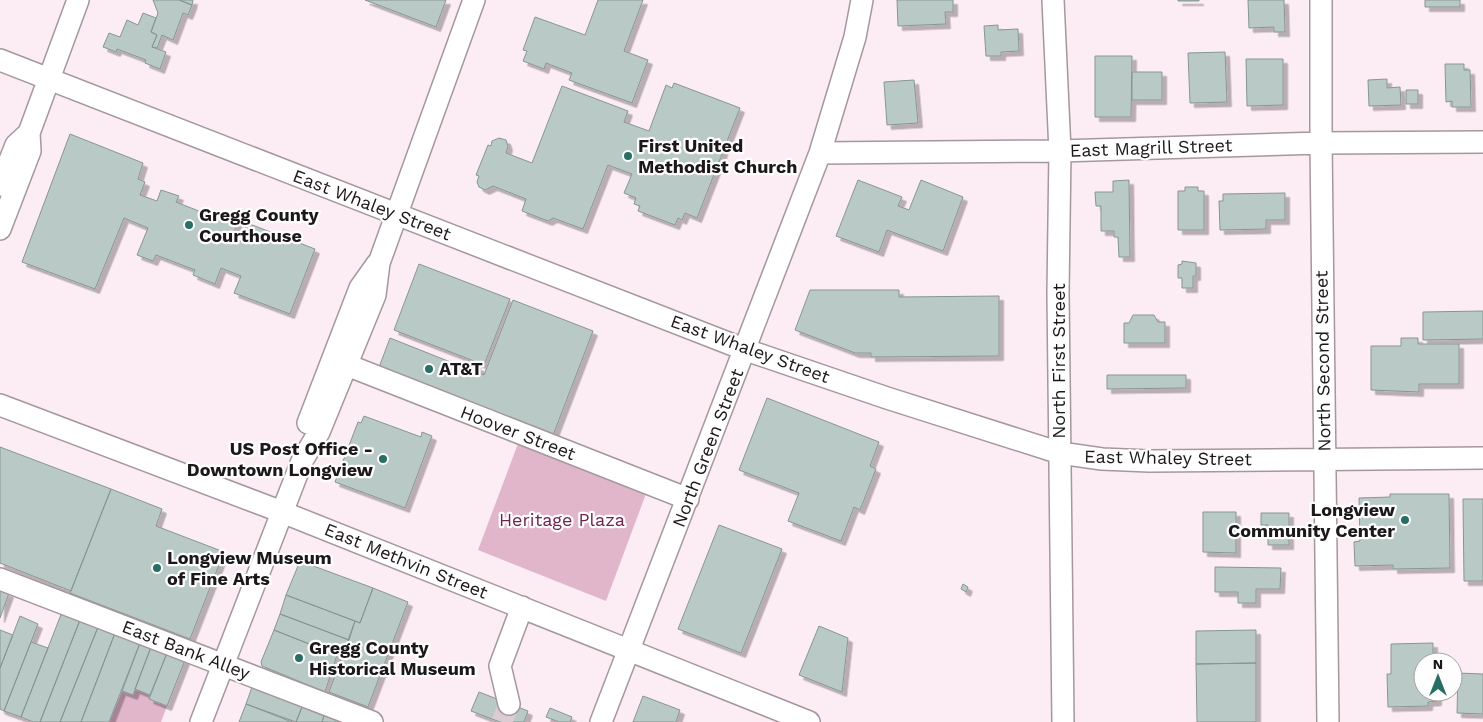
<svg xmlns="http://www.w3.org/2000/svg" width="1483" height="722" font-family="'Work Sans',sans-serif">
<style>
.green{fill:#e1b6cb}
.building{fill:#b9cac6;stroke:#869693;filter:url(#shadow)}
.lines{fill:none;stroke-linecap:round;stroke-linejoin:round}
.minor-tunnel{stroke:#daccd2;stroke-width:21;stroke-dasharray:21 11;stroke-linecap:butt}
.minor-casing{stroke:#a5979e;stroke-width:24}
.minor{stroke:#fff;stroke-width:21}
.poi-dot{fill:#286e64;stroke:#fefefe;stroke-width:2}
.labels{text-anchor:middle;stroke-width:4.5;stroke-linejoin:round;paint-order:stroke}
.poi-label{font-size:18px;font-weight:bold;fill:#1c1719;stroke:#fefefe;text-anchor:start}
.street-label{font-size:18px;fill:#1c1719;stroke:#fefefe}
.park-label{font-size:18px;fill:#6f2350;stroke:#fefefe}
</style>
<defs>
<filter id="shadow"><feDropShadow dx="4.5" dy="4.5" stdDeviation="0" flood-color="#0004"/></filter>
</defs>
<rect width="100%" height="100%" fill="#fcecf3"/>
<!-- green -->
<path class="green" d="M519 441 647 491 606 601 478 550Z
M135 689 150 695 149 699 167 706 161 722H109L122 691 133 695Z"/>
<!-- building -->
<path class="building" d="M153 0H179L192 5 188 15 183 13 173 40 162 35 157 48 152 47 157 35 151 32 158 13Z
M179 0H193L192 5Z
M365 0H446L436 27Z
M598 0H643L624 51 648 60 632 103 569 80 572 73 546 63 544 69 523 61 527 51 523 50 535 17 585 35Z
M897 0H953V12H945L946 24 898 26Z
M1178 0H1199V1H1178Z
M1248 0H1284L1285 32H1274V27L1249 28Z
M1425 0H1460V7H1425Z
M143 13 156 18 151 32 157 35 152 47 166 52 160 69 145 63 146 60 117 49 116 52 103 47 109 33 120 37 127 20 138 25Z
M998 25V30L1018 29 1019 51 1001 52V56H986L984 26Z
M1225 52 1227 102 1190 103 1188 53Z
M1095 56H1132L1131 117H1095Z
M1246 59H1283V105L1247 106Z
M1445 64H1464V70H1470L1471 107H1452V101L1446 102Z
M1132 72H1162V100H1132Z
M1387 79V88L1400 87 1401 105 1369 106 1368 80Z
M914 80 918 123 887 125 884 82Z
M674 83 740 108 697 218 685 213 682 220 678 218 675 225 638 211 640 206 634 204 636 198 624 193 632 174 608 165 583 229 553 218 548 221 522 211 526 199 493 186 485 190 479 187 477 182 479 176 476 175 488 145 491 146 492 141 499 138 506 140 508 146 506 153 532 163 562 86 628 111 624 122 649 131 666 85 672 88Z
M1406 90H1418V104H1406Z
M70 134 143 163 138 179 145 182 140 195 157 201 161 190 179 196 176 202 219 219 221 214 238 221 232 238 241 241 247 223 315 249 290 314 234 293 241 276 221 268 215 284 193 275 195 270 156 255 153 261 137 255 148 228 124 218 95 289 22 262Z
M858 180 902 197 898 206 909 210 921 180 963 197 943 251 887 230 879 252 836 236Z
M1129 180 1130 257H1119L1118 237H1114V231H1101V206H1096L1095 192H1113V181Z
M1185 187H1198V191H1204V230H1178V191H1185Z
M1285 193V220H1266V229L1220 230 1219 201H1223V194Z
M1182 261 1196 263V276H1193V288H1182V278H1178V265L1182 264Z
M419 264 510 299 484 365 394 330Z
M810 290H899V297L999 296V356L871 357V353H855L795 330Z
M513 300 593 331 552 438 378 370 390 338 468 369 470 363 481 368 479 373 484 375Z
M1483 311V339L1423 340V312Z
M1133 315H1154L1158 322H1165V343H1124V323H1129Z
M1401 338H1418V344H1459V384H1419V392L1371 390V346H1401Z
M1107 375H1186V388L1107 389Z
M767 398 879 442 870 466 876 469 860 510 854 507 841 541 788 521 799 493 739 470Z
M364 416 421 437 422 432 432 436 405 508 335 482 358 422 361 423Z
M0 447 111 489 71 591 0 563Z
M111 489 162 509 156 526 224 552 190 639 70 593Z
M1390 494H1449L1450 568 1393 569V565L1355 566 1354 542 1360 541 1359 498 1390 497Z
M1463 499H1483V581H1464Z
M1203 512H1236V553L1203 552Z
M1261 513H1289V545H1268V525H1261Z
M719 525 782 549 741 653 678 629Z
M300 561 373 588 360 623 286 595Z
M1215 567 1281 568 1280 589H1256V603H1238V592H1215Z
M963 584 968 587 966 592 961 589Z
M373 588 408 602 368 707 329 692 355 621 360 623Z
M0 590 9 593 0 618Z
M286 595 355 621 349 640 280 614Z
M62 612 80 620 40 722H33L21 717Z
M280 614 349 640 342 657 274 630Z
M20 616 38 624 4 711 0 709V668Z
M80 620 98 627 60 722H40Z
M819 626 848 638 842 692 799 675Z
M98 627 115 633 81 722H60Z
M0 630 13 635 0 668Z
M274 630 337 655 325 692 262 666 261 662Z
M1256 630V663L1196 664V631Z
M115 633 140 643 109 722H81Z
M31 642 48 648 21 717 4 711Z
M140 643 151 647 133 695 122 691Z
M1433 643V662H1423V692H1437V701L1428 702V706L1388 707 1387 674H1391V644Z
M151 647 167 653 150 695 135 689Z
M167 653 185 660 167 706 149 699Z
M1256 663V722H1197L1196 664Z
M1458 673 1483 674V714L1457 713Z
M252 687 302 707 296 722 246 704Z
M479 692 528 711 524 722H500L471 711Z
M643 696 680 710 676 722H633Z
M246 704 292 722H239Z
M302 707 324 716 322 722H296Z
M550 708 572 717 570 722H559L546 717Z
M324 716 342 722H322Z"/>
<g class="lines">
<!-- minor-tunnel -->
<path class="minor-tunnel" d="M502 722 509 704"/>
<defs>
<path id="minor" d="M1053 0 1060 151 1058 293 1063 722
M1321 0V143L1328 722
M0 60 746 350 887 398 1060 453 1102 459 1149 461 1483 458
M820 153 1060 151 1321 143 1483 142
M0 185 16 145 29 133
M0 229 30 151 29 133 78 0
M347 365 688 499
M0 405 282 512 809 722
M308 423 360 288 377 264
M0 579 372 722
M509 704 500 666 522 607
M201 722 302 461 319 432 375 295 379 263 474 0
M601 722 820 153 855 37 862 0"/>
</defs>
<!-- minor casing -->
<use href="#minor" class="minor-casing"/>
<!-- minor -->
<use href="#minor" class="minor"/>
</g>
<!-- markers -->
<g class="poi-dot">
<circle cx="628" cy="156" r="5"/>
<circle cx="189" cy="225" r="5"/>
<circle cx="429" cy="369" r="5"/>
<circle cx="383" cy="459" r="5"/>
<circle cx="1405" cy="520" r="5"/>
<circle cx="157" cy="568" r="5"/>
<circle cx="299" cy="658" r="5"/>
</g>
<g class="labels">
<!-- poi labels -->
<g class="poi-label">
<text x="638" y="152">First United<tspan x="638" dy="21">Methodist Church</tspan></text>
<text x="199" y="221">Gregg County<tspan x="199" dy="21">Courthouse</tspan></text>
<text x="439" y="375">AT&amp;T</text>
<text x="373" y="455" text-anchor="end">US Post Office -<tspan x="373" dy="21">Downtown Longview</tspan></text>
<text x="1395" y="516" text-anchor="end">Longview<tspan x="1395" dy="21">Community Center</tspan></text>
<text x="167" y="564">Longview Museum<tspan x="167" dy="21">of Fine Arts</tspan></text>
<text x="309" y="654">Gregg County<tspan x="309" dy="21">Historical Museum</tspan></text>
</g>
<!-- street labels -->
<g class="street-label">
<text transform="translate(1151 148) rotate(-2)" y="6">East Magrill Street</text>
<text transform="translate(372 205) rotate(21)" y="6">East Whaley Street</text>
<text transform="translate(750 349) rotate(20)" y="6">East Whaley Street</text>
<text transform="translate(1059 361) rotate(-90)" y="6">North First Street</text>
<text transform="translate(1323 361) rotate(-91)" y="6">North Second Street</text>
<text transform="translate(518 433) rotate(21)" y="6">Hoover Street</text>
<text transform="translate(708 448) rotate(-69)" y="6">North Green Street</text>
<text transform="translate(1168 458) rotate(1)" y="6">East Whaley Street</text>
<text transform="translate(406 561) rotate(22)" y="6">East Methvin Street</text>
<text transform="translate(186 650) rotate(21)" y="6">East Bank Alley</text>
</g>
<!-- park labels -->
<g class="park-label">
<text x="562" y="526">Heritage Plaza</text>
</g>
</g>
<!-- north arrow -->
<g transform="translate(1438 677)"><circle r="24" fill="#fefefe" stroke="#a4a2a2"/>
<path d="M0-4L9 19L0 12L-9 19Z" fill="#286e64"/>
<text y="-8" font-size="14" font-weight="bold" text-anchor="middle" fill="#1c1719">N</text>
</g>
</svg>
